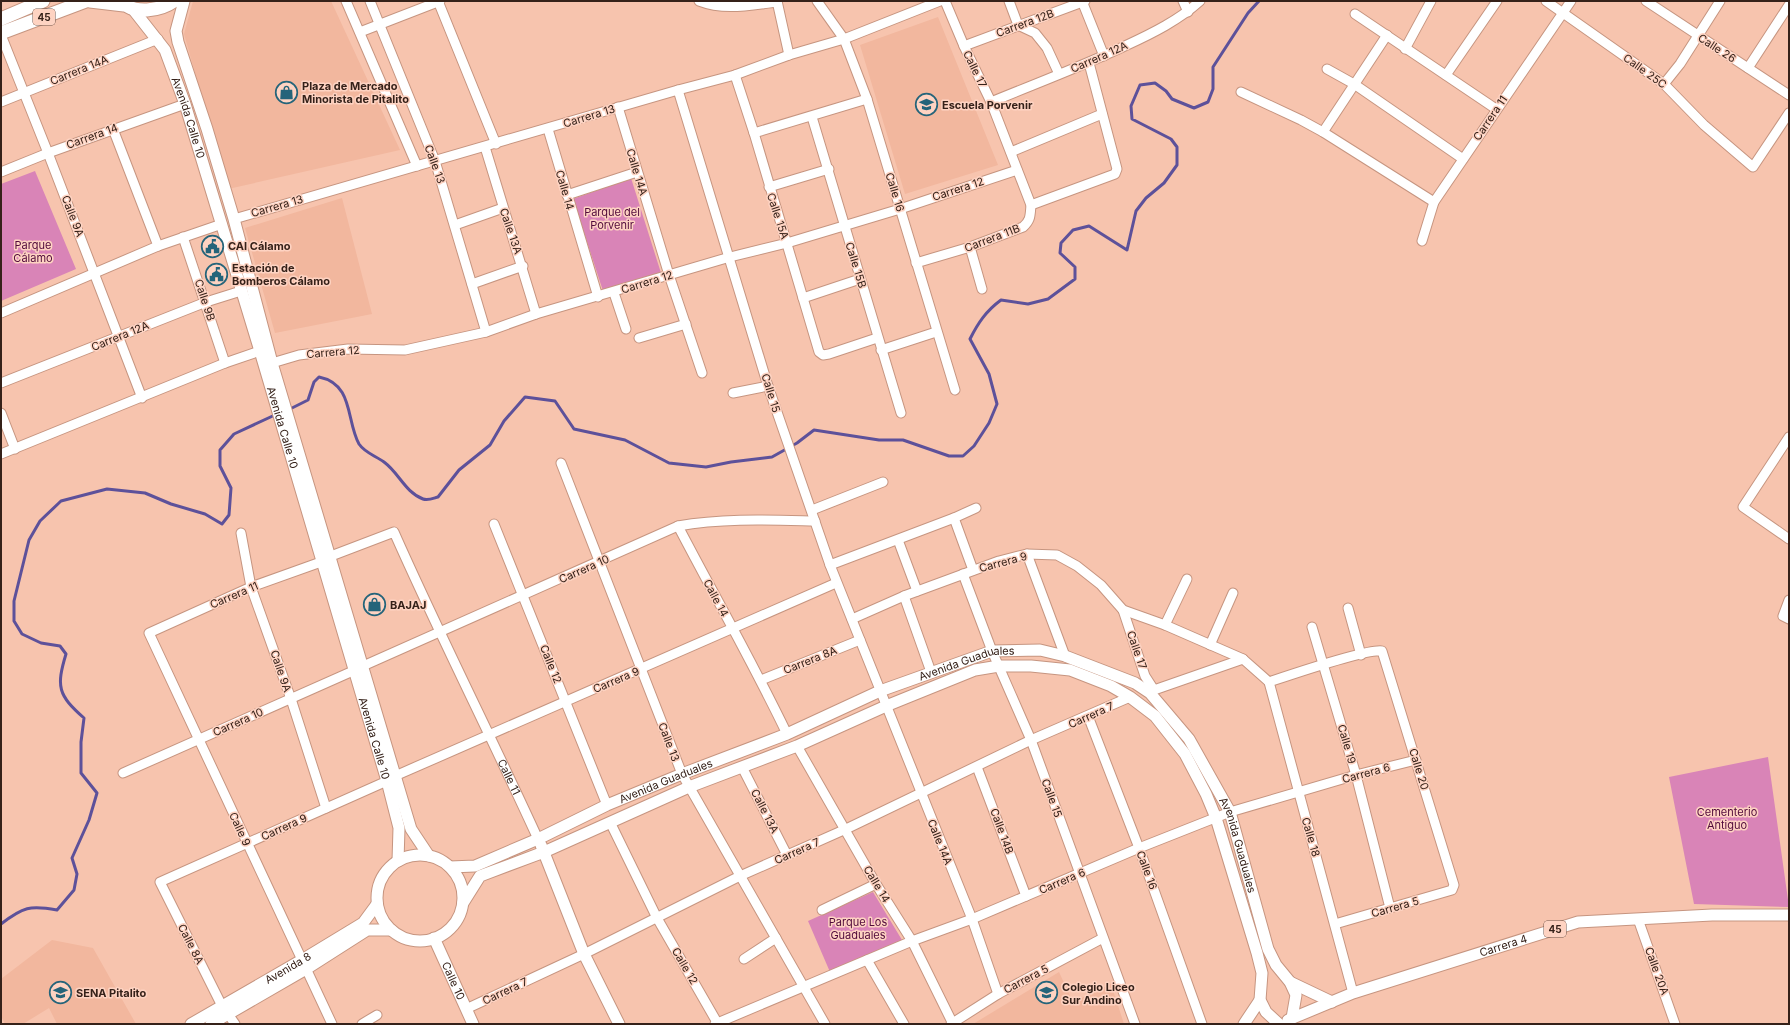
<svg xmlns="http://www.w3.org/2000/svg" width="1790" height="1025" font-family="Inter,sans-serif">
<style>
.built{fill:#f2b79e}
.green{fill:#d984b7}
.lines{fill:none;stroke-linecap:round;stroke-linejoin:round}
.stream{stroke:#5d519a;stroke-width:3}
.minor-casing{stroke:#c69580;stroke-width:11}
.major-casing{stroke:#c69580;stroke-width:13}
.highway-casing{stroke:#c69580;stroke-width:15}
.minor{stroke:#fff;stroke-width:9}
.major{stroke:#fff;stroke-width:11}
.highway{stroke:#fff;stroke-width:13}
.labels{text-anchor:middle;stroke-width:3;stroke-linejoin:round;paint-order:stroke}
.shield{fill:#fed3c2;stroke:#71564c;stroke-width:1}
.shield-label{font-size:10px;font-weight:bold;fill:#352119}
.street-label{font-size:11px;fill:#352119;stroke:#fed3c2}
.poi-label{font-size:11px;font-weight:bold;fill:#352119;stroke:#fed3c2;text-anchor:start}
.park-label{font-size:11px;fill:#51093b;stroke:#fed3c2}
</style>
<rect width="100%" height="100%" fill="#f7c4ae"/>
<!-- built -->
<path class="built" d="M193 1H331L400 150 228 189 184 34Z
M938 17 998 165 905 194 860 45Z
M342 198 372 314 275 333 245 228Z
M52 940 93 948 136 1024H57L49 1008 23 1024H5L1 1016V979Z
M1059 972 1073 1002 1111 984 1124 1024H973Z"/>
<!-- green -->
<path class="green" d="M35 171 76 269 1 301V184Z
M631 178 661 273 603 291 573 199Z
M1768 757 1789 907 1694 904 1669 777Z
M873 892 902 940 830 972 808 921Z"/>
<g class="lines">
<!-- stream -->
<path class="stream" d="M288 410 308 400 314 382 319 377C354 384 346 421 359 444 365 453 376 456 384 462 399 473 405 492 423 499 428 501 434 498 438 497L459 470 490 445 504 421 525 397 555 401 574 429 625 440 669 463 706 467 731 462 772 457 797 443 814 430 879 440H903L949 456H963L974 446 989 423 997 404 989 374 970 339C978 323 986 311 1001 300L1028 304 1048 299 1075 279V267L1060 253 1061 243 1073 230 1089 226 1127 250 1136 211 1146 198 1164 183 1177 165V147L1171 139 1132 119 1131 106 1140 85 1155 83 1166 91 1172 99 1194 108 1208 102 1213 89V67L1248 13 1259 1
M1 924C23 907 30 905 57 910L74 890 77 874 72 858 89 820 97 793 81 773V742L84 718C58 695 56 687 66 654L60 646 41 643 22 634 14 621V601L29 540 40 521 61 501 107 489 145 493 171 504 205 514 222 524 229 515 231 488 220 466V450L234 434 277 414"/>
<defs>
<g id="minor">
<path d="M346 1 417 166"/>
<path d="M370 1 435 161 486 332"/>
<path d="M438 1 496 144"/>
<path d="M699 1C725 11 750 5 777 2"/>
<path d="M777 1 789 55"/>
<path d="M817 1 844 39 867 99 955 390"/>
<path d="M1009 1 1018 25 1035 33 1047 48 1059 74"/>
<path d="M1082 1 1104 56"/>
<path d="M1183 1 1188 12"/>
<path d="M1546 1 1664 84 1704 125 1753 167 1789 113"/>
<path d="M1646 1 1789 95"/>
<path d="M1355 14 1496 109"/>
<path d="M360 32 440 1"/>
<path d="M1 35 48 153 142 398"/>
<path d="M964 46 1085 1"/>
<path d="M1405 49 1431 1"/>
<path d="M1748 68 1789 5"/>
<path d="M1327 69 1354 84 1463 159"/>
<path d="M735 75 754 133 819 352 823 355 829 354 877 338"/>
<path d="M1446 75 1497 1"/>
<path d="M1664 84 1680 64 1720 1"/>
<path d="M678 90 768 386 830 565 972 919 998 994"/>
<path d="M1241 92 1301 120 1323 132 1434 202"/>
<path d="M1 102 158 39"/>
<path d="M991 102C1037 83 1083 66 1127 45 1153 33 1179 20 1200 1"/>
<path d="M618 107 669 275 702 373"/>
<path d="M812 117 901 413"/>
<path d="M113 129 158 246"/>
<path d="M548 129 598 297"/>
<path d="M1323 132 1387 35"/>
<path d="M754 133 867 99"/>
<path d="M485 147 536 314"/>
<path d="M1011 152 1102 114"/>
<path d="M1 172 48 153 185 104"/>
<path d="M769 187 829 169"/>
<path d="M567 195 637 172"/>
<path d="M1031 205 1115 174 1117 169 1089 63"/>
<path d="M234 219 678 90 735 75 789 55 844 39 940 1"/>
<path d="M455 225 503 208"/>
<path d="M183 237 225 363"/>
<path d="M1422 241 1434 202 1571 1"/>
<path d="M970 247 982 289"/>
<path d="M916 263 970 247 1023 227C1031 220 1030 215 1031 205L991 102 964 46 945 1"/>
<path d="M472 284 523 266"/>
<path d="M614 293 626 329"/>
<path d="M803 298 860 279"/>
<path d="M1 313 158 246 222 224"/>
<path d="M639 338 686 324"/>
<path d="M881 350 936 332"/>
<path d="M272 363 299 355 348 349 405 350 486 332 536 314 730 257 787 243 900 209 1017 170"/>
<path d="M1 383 206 302 241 291"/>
<path d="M733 393 768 386"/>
<path d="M1 413 15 449"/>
<path d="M1789 437 1743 507 1789 539"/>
<path d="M1 454 225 363 260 351"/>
<path d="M561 463 682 774 825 1024"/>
<path d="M812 510 883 482"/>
<path d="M954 518 973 570"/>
<path d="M494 524 607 805"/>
<path d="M678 526C714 595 753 663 787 734"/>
<path d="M241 533 251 587 291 699 326 808"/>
<path d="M898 540 917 591"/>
<path d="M1027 554 1065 656"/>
<path id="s1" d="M331 556 394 532C440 636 491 736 538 839"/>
<path d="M321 562 251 587 149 633 332 1024"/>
<path d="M830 565 954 518 976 508"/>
<path d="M963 574 992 651 1031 740 1135 1024"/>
<path d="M904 596 931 672"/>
<path d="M1789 600 1783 616 1789 619"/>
<path d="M1348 608 1361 655"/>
<path d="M1123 610 1145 676 1154 690"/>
<path d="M852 619 904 596 999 561 1027 554 1057 555 1077 566 1101 585 1123 610 1165 625 1243 659 1269 682"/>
<path d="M1165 625 1187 579"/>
<path d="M1312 627 1356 775 1390 908"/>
<path d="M1210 645 1233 593"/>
<path d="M363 666 678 526C723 518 769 520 815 521"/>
<path d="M761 680 860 640"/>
<path d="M1269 682C1287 676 1369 648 1382 651L1454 885 1452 890 1335 924"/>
<path d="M1269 682 1353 993"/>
<path d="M1150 693 1154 690 1243 659"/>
<path d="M1088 716 1139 848 1202 1024"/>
<path d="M797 746 876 884 912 941 953 1024"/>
<path d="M742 767 787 855"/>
<path d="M977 767 1026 896"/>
<path d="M123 773 353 671"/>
<path d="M395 776 836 583"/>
<path d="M610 822 657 918 718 1024"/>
<path d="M822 910 876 884"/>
<path d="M1638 919 1675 1024"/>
<path d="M744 959 776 938"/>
<path d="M867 960 904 1024"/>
<path d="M222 1006 160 882 387 781"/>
<path d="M466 1009 584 954 740 876 846 829 1031 740 1130 697"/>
<path d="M228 1014 235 1024"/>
<path d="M362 1024 377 1015"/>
<path d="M715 1024 912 941 972 919 1139 848 1230 812 1356 775 1416 760"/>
<path d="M951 1024 998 994 1103 938"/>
</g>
<g id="major">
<path d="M184 1 176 31 178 42 207 129 234 219 272 363 405 809 411 829 429 856"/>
<path id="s2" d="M132 8 165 50 185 104 260 351 387 781 399 828 398 861"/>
<path d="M541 845 584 954 619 1024"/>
<circle cx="420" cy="898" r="43"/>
<path id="s3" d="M450 867 475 866 538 839 607 805 682 774 787 734 880 691 992 651 1040 650 1065 656 1135 683 1150 693 1189 739 1230 812 1268 949 1276 965 1290 982 1296 995 1292 1018"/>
<path d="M463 903 480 876 544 852 689 787 797 746 886 706 975 670 999 666H1031L1070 670 1111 686 1130 697 1155 716 1185 754 1206 794 1216 818 1257 953 1262 973 1260 1000 1266 1012 1279 1024"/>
<path id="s4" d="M434 938 473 1024"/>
<path d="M1290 982 1332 1002"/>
<path id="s5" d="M1288 1020 1353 993 1578 922 1712 915H1789"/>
<path id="s6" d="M191 1024 302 960 363 923 377 904"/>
<path d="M211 1024 306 969 367 930H391"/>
<path d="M1244 1024 1260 1000"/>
</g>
<path id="highway" d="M90 1 124 5
M120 1C134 15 160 11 174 1
M1 19 43 1
M1 33 86 1"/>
</defs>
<!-- minor casing -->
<use href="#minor" class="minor-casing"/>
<!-- major casing -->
<use href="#major" class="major-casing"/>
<!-- highway casing -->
<use href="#highway" class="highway-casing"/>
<!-- minor -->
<use href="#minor" class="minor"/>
<!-- major -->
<use href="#major" class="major"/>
<!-- highway -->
<use href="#highway" class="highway"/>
</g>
<!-- icons -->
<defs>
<symbol id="shop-ring" viewBox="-11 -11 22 22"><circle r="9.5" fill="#fed3c2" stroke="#25647a" stroke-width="1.5"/><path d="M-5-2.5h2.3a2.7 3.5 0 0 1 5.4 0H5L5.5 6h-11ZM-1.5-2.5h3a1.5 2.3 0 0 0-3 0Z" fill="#25647a"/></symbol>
<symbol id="school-ring" viewBox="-11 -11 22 22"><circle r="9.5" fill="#fed3c2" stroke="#25647a" stroke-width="1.5"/><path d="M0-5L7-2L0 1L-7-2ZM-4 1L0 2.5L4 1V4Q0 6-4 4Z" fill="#25647a"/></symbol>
<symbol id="civic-ring" viewBox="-11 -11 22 22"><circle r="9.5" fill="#fed3c2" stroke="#25647a" stroke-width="1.5"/><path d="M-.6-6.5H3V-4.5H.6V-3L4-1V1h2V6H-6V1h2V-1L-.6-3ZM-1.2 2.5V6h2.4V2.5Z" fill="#25647a"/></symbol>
<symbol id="university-ring" viewBox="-11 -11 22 22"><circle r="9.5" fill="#fed3c2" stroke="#25647a" stroke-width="1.5"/><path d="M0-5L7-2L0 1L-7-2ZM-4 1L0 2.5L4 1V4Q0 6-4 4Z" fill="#25647a"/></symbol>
</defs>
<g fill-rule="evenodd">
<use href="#shop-ring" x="274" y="80" width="25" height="25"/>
<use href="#school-ring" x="914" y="92" width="25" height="25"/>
<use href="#civic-ring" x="200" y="234" width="25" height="25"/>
<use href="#civic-ring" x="204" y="262" width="25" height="25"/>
<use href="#shop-ring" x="362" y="592" width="25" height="25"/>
<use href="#university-ring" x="48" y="980" width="25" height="25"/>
<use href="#school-ring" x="1034" y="980" width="25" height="25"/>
</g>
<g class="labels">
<!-- shield labels -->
<g class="shield">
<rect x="33" y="9" width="22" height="16" rx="3"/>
<rect x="1544" y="921" width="22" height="16" rx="3"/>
</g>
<g class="shield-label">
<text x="44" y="21">45</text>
<text x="1555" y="933">45</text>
</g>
<!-- street labels -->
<g class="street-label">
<text transform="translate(1025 23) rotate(-20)" y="4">Carrera 12B</text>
<text transform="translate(1717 48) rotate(33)" y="4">Calle 26</text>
<text transform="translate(1099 57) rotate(-24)" y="4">Carrera 12A</text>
<text transform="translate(975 69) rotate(64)" y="4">Calle 17</text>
<text transform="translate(79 70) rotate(-22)" y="4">Carrera 14A</text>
<text transform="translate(1645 71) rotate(36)" y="4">Calle 25C</text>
<text transform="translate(589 116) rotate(-17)" y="4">Carrera 13</text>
<text dy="4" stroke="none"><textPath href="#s2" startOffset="125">Avenida Calle 10</textPath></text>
<text transform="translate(1490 118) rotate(-56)" y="4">Carrera 11</text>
<text transform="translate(92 136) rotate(-20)" y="4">Carrera 14</text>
<text transform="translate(435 164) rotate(70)" y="4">Calle 13</text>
<text transform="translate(637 172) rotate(73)" y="4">Calle 14A</text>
<text transform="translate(958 189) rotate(-18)" y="4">Carrera 12</text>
<text transform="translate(565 190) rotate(74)" y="4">Calle 14</text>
<text transform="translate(895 192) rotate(73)" y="4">Calle 16</text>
<text transform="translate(277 206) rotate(-16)" y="4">Carrera 13</text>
<text transform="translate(73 216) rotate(69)" y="4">Calle 9A</text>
<text transform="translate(778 216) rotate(72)" y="4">Calle 15A</text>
<text transform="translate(511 231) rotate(71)" y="4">Calle 13A</text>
<text transform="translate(992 238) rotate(-21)" y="4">Carrera 11B</text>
<text transform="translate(856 265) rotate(73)" y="4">Calle 15B</text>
<text transform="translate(647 282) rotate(-17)" y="4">Carrera 12</text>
<text transform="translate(205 300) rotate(72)" y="4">Calle 9B</text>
<text transform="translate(120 336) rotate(-22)" y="4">Carrera 12A</text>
<text transform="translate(333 352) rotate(-5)" y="4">Carrera 12</text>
<text transform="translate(771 393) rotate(73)" y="4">Calle 15</text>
<text dy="4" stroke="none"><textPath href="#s2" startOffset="449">Avenida Calle 10</textPath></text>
<text transform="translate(1003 562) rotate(-15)" y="4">Carrera 9</text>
<text transform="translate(584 569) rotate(-24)" y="4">Carrera 10</text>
<text transform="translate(234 595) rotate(-23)" y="4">Carrera 11</text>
<text transform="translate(716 598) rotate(62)" y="4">Calle 14</text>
<text transform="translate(1137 650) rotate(71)" y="4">Calle 17</text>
<text transform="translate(810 660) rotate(-22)" y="4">Carrera 8A</text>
<text transform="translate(551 664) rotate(68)" y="4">Calle 12</text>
<text dy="4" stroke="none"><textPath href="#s3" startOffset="558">Avenida Guaduales</textPath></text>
<text transform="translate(281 671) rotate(71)" y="4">Calle 9A</text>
<text transform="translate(616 680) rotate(-23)" y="4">Carrera 9</text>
<text transform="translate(1091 715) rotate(-24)" y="4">Carrera 7</text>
<text transform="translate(238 722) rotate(-24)" y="4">Carrera 10</text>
<text dy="4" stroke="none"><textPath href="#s2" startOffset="773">Avenida Calle 10</textPath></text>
<text transform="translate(669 742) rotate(69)" y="4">Calle 13</text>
<text transform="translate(1347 744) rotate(74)" y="4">Calle 19</text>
<text transform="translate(1419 769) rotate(73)" y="4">Calle 20</text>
<text transform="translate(1366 773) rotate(-15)" y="4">Carrera 6</text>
<text dy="4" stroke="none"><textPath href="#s1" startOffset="338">Calle 11</textPath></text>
<text dy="4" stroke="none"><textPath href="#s3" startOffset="234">Avenida Guaduales</textPath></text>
<text transform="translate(1052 798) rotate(70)" y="4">Calle 15</text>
<text transform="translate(765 811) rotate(63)" y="4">Calle 13A</text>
<text transform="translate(284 827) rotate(-24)" y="4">Carrera 9</text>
<text transform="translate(240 829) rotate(65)" y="4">Calle 9</text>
<text transform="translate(1002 831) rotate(70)" y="4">Calle 14B</text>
<text transform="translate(1311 837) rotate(74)" y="4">Calle 18</text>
<text transform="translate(940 842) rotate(68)" y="4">Calle 14A</text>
<text dy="4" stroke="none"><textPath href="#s3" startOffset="930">Avenida Guaduales</textPath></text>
<text transform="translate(797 851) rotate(-24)" y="4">Carrera 7</text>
<text transform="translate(1147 870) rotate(70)" y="4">Calle 16</text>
<text transform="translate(1062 881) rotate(-23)" y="4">Carrera 6</text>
<text transform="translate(877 884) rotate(59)" y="4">Calle 14</text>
<text transform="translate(1395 907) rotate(-16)" y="4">Carrera 5</text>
<text transform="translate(191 944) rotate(63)" y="4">Calle 8A</text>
<text dy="4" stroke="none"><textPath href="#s5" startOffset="228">Carrera 4</textPath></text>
<text transform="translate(685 966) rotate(60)" y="4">Calle 12</text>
<text dy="4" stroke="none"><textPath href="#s6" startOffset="112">Avenida 8</textPath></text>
<text transform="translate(1657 971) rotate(70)" y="4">Calle 20A</text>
<text transform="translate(1026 979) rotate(-28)" y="4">Carrera 5</text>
<text dy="4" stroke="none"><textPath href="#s4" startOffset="47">Calle 10</textPath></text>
<text transform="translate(505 991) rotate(-25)" y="4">Carrera 7</text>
</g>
<!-- poi labels -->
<g class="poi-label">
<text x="302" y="90">Plaza de Mercado<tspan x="302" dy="13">Minorista de Pitalito</tspan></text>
<text x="942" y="109">Escuela Porvenir</text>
<text x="228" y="250">CAI Cálamo</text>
<text x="232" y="272">Estación de<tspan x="232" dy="13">Bomberos Cálamo</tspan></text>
<text x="390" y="609">BAJAJ</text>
<text x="1062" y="991">Colegio Liceo<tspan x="1062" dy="13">Sur Andino</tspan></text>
<text x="76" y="997">SENA Pitalito</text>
</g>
<!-- park labels -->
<g class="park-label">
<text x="612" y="216">Parque del<tspan x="612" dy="13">Porvenir</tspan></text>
<text x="33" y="249">Parque<tspan x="33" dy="13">Cálamo</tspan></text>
<text x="1727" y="816">Cementerio<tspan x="1727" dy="13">Antiguo</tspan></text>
<text x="858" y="926">Parque Los<tspan x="858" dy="13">Guaduales</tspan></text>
</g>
</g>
<!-- border -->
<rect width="1790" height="1025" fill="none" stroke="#352119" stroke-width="4"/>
</svg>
